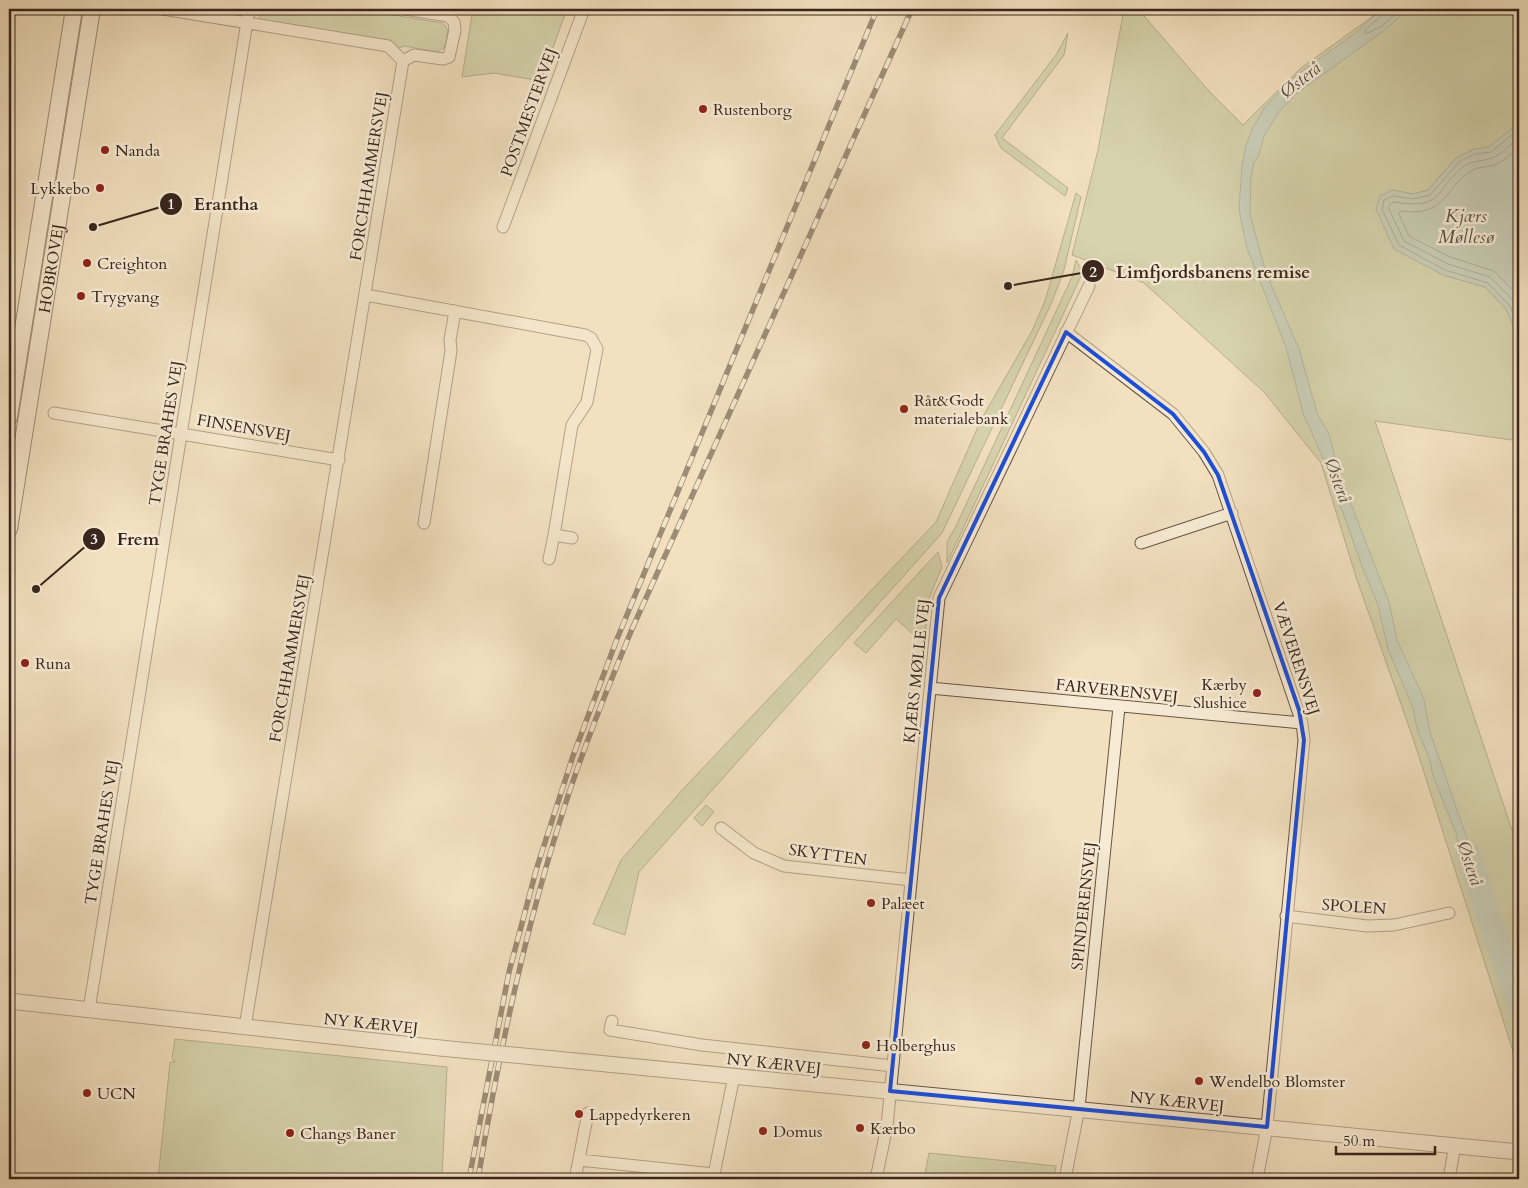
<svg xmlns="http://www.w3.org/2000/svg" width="1528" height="1188" font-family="Cardo,serif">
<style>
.green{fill:#b3c397;stroke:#76745a}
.water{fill:#9bbdb4;stroke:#748178}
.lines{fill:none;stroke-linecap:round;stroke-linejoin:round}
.shore{stroke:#6a7268;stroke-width:1}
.river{stroke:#9bbdb4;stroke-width:24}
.minor-casing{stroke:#675446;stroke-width:13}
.tertiary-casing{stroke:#675446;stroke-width:17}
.secondary-casing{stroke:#39261d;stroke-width:18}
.minor{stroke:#f7ebd5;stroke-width:11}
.tertiary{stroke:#f7ebd5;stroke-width:15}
.secondary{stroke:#f7ebd5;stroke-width:16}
.rail-casing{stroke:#39261d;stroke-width:5.5}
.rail{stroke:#f7ebd5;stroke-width:4;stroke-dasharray:11;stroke-linecap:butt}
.tertiary-bridge-casing{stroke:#675446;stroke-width:17;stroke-linecap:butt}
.tertiary-bridge{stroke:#f7ebd5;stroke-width:15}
.marked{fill:none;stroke:#1d4ed8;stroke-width:4;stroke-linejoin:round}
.poi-dot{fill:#8f2418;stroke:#f7ebd5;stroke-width:2}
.labels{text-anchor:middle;stroke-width:5;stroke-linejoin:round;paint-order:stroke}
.poi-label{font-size:16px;fill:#39261d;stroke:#f7ebd5;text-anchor:start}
.street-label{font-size:16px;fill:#39261d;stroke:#f7ebd5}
.water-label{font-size:18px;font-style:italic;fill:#56534a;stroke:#f7ebd5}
.leader{fill:none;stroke:#39261d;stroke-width:2}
.callout-dot{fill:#39261d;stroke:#f7ebd5;stroke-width:2}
.mark-label{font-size:15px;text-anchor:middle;font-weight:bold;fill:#fff}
.callout-label{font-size:18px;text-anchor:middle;font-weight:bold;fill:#39261d;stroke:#f7ebd5;stroke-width:5;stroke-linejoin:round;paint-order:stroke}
</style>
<rect width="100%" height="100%" fill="#f2e0bf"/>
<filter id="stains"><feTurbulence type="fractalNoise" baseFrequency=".004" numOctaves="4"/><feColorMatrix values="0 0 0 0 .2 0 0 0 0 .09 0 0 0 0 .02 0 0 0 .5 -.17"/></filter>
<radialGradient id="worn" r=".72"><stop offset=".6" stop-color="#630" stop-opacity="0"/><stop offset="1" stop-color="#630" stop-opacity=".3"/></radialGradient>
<!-- green -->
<path class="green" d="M260 9H356L443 23 448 30 445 47 438 52 404 46 397 49 259 20Z
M473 9H567L541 81 494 73 462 77Z
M1124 9H1138L1208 90 1243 125 1301 68 1383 9H1519V123L1488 148 1474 149 1456 158 1428 190 1413 194 1392 190 1443 275 1485 287 1506 309 1519 339V441L1375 421 1519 851V1070L1413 738 1357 580 1321 463 1264 392 1144 283 1072 255 1098 150Z
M1068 33 1064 55 1002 138 1068 188 1065 196 1001 148 995 135 1056 55Z
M1076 193 1081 197 1064 270 1052 302 942 533 639 872 625 935 593 924 621 860 684 788 936 522 981 420 1032 331 1045 301Z
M1076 260 1083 272 947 563V542L956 526 1072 277Z
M938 552 942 567 928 601 925 639 912 633 896 619 866 653 854 643Z
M706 805 714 812 702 826 694 818Z
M175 1039 447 1067 442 1179H158L170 1062H175L172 1058Z
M929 1153 1056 1166 1054 1179H924Z"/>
<!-- water -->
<path class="water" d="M1382 9H1408L1385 30 1297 93 1279 112 1264 136 1258 158 1254 162 1251 176 1250 214 1266 273 1299 349 1317 413 1329 434 1339 473 1389 602 1397 640 1424 699 1430 732 1472 853 1480 893 1491 924 1503 949 1514 993 1519 1001V1029L1508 1007 1495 957 1475 910 1456 833 1433 776 1430 760 1417 729 1413 708 1388 649 1378 605 1363 569 1326 465 1303 413 1286 347 1247 248 1239 209 1242 167 1246 145 1253 127 1265 107 1295 76 1354 34Z
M1519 123V339L1506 309 1485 287 1443 275 1394 249 1376 209 1380 196 1392 190 1413 194 1428 190 1456 158 1474 149 1488 147Z"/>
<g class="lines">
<!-- shore -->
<path class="shore" d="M1384 9 1383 14 1365 30 1366 34 1382 26 1401 9
M1519 129 1491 152 1475 154 1459 162 1430 195 1413 199 1393 196 1384 200 1382 209 1399 245 1445 270 1488 283 1510 306 1519 329
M1519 137C1511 144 1501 155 1492 158 1481 162 1472 160 1463 167 1431 194 1445 209 1393 202L1388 207 1404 241 1448 264 1490 277 1514 301 1519 312
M1519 147C1512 153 1503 162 1494 165 1485 168 1476 166 1468 173 1441 194 1445 216 1401 211L1399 214 1409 236 1450 257 1494 271 1519 296"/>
<!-- river -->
<path class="river" d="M1468 854 1519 1006"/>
<defs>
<path id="minor" d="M163 9 388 46 403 61
M403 61 414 55 443 59 449 57 455 30 454 22 448 16 405 9
M503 227 584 9
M366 295 585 335 591 338 597 349 587 402 572 425 554 535
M1066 332 1173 414 1204 452 1218 475 1302 723 1304 740 1267 1127 1257 1179
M54 413 339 460
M424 523 451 351 450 340 455 311
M1141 543 1232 513
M549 559 554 535 572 538
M930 688 1302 723
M721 828 754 853 784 866 911 880
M1286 916 1367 926 1394 925 1449 913
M89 1010 249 9
M612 1021 610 1030 702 1045 893 1066
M245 1027 403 61
M579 1160 714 1174
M575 1179 588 1113
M713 1179 734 1076
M876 1179 887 1126 939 598 1089 286
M1065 1179 1079 1108 1119 707
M1449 1179 1455 1145"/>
<path id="tertiary" d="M9 1001 440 1048
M555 1059 1519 1152"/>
<g id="secondary">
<path d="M9 417 74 9"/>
<path id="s1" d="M9 529 92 9"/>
</g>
</defs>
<!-- minor casing -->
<use href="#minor" class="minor-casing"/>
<!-- tertiary casing -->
<use href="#tertiary" class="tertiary-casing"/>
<!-- secondary casing -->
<use href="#secondary" class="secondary-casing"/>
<!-- minor -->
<use href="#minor" class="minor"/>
<!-- tertiary -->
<use href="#tertiary" class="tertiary"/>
<!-- secondary -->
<use href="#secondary" class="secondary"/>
<defs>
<path id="rail" d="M469 1179 509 972 537 867 573 756 617 639 877 9
M478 1179C498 1058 523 938 560 821 580 756 606 692 632 629L912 9"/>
</defs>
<!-- rail casing -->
<use href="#rail" class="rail-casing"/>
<!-- rail -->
<use href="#rail" class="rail"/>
<defs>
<path id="tertiary-bridge" d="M440 1048 555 1059"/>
</defs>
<!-- tertiary-bridge casing -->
<use href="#tertiary-bridge" class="tertiary-bridge-casing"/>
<!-- tertiary-bridge -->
<use href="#tertiary-bridge" class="tertiary-bridge"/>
</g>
<!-- marked area -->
<path d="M0 0H1528V1188H0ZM1066 332 1173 414 1204 452 1218 475 1299 710 1304 740 1267 1127 890 1091 939 598Z" fill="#f2e0bf" fill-opacity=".55" fill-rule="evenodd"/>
<path class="marked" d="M1066 332 1173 414 1204 452 1218 475 1299 710 1304 740 1267 1127 890 1091 939 598Z"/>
<!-- markers -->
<g class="poi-dot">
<circle cx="703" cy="109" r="5"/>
<circle cx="105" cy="150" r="5"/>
<circle cx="100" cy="188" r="5"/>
<circle cx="87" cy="263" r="5"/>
<circle cx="81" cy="296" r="5"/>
<circle cx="904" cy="409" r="5"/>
<circle cx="25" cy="663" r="5"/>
<circle cx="1257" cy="693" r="5"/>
<circle cx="871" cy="903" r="5"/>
<circle cx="866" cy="1045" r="5"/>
<circle cx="1199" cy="1081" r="5"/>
<circle cx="87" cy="1093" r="5"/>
<circle cx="579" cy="1114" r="5"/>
<circle cx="860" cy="1128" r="5"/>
<circle cx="763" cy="1131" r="5"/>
<circle cx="290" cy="1133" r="5"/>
</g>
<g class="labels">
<!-- poi labels -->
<g class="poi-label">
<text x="713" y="115">Rustenborg</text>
<text x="115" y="156">Nanda</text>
<text x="90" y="194" text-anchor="end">Lykkebo</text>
<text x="97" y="269">Creighton</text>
<text x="91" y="302">Trygvang</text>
<text x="914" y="406">Råt&amp;Godt<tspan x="914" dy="18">materialebank</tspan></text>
<text x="35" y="669">Runa</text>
<text x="1247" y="690" text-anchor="end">Kærby<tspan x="1247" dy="18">Slushice</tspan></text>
<text x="881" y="909">Palæet</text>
<text x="876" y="1051">Holberghus</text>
<text x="1209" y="1087">Wendelbo Blomster</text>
<text x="97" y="1099">UCN</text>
<text x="589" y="1120">Lappedyrkeren</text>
<text x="870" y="1134">Kærbo</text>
<text x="773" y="1137">Domus</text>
<text x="300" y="1139">Changs Baner</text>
</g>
<!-- street labels -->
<g class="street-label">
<text transform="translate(528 112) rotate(-70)" y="6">POSTMESTERVEJ</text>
<text transform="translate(368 176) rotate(-81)" y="6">FORCHHAMMERSVEJ</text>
<text dy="6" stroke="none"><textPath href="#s1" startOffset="264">HOBROVEJ</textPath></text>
<text transform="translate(244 427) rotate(10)" y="6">FINSENSVEJ</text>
<text transform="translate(165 433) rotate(-81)" y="6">TYGE BRAHES VEJ</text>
<text transform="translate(289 658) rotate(-80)" y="6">FORCHHAMMERSVEJ</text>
<text transform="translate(1297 658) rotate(72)" y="6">VÆVERENSVEJ</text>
<text transform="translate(916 671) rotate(-84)" y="6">KJÆRS MØLLE VEJ</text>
<text transform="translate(1117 690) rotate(6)" y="6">FARVERENSVEJ</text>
<text transform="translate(101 832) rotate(-81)" y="6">TYGE BRAHES VEJ</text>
<text transform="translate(828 854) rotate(8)" y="6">SKYTTEN</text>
<text transform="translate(1083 906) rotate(-84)" y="6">SPINDERENSVEJ</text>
<text transform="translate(1354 906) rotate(4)" y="6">SPOLEN</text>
<text transform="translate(371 1023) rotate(6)" y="6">NY KÆRVEJ</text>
<text transform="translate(774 1063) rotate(6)" y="6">NY KÆRVEJ</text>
<text transform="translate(1177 1101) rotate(6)" y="6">NY KÆRVEJ</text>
</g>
<!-- water labels -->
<g class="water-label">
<text transform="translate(1300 80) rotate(-39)" y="6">Østerå</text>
<text x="1466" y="222">Kjærs<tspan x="1466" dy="21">Møllesø</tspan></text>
<text transform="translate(1338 480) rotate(70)" y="6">Østerå</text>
<text transform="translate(1470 863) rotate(71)" y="6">Østerå</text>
</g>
</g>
<!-- callouts -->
<path class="leader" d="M93 227L171 204M1008 286L1093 271M36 589L94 539"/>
<g class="callout-dot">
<circle cx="93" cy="227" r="5"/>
<circle cx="1008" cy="286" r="5"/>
<circle cx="36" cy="589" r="5"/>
<circle cx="171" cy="204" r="12"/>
<circle cx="1093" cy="271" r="12"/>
<circle cx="94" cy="539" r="12"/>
</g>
<g class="mark-label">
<text x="171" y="209">1</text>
<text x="1093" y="277">2</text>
<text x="94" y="544">3</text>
</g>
<g class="callout-label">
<text x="226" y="210">Erantha</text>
<text x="1213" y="278">Limfjordsbanens remise</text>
<text x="138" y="545">Frem</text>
</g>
<!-- margin -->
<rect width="1528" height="1188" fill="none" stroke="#f2e0bf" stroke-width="30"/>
<rect x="10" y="10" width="1508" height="1168" fill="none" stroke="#39261d" stroke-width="2.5"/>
<rect x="15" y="15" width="1498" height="1158" fill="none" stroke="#39261d"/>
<!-- scale -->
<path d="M1336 1146v8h99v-8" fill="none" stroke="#39261d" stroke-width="2.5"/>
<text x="1343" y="1146" font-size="15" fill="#39261d" stroke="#f7ebd5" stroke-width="4" paint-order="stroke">50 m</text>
<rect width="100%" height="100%" filter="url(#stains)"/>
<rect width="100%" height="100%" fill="url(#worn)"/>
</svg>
